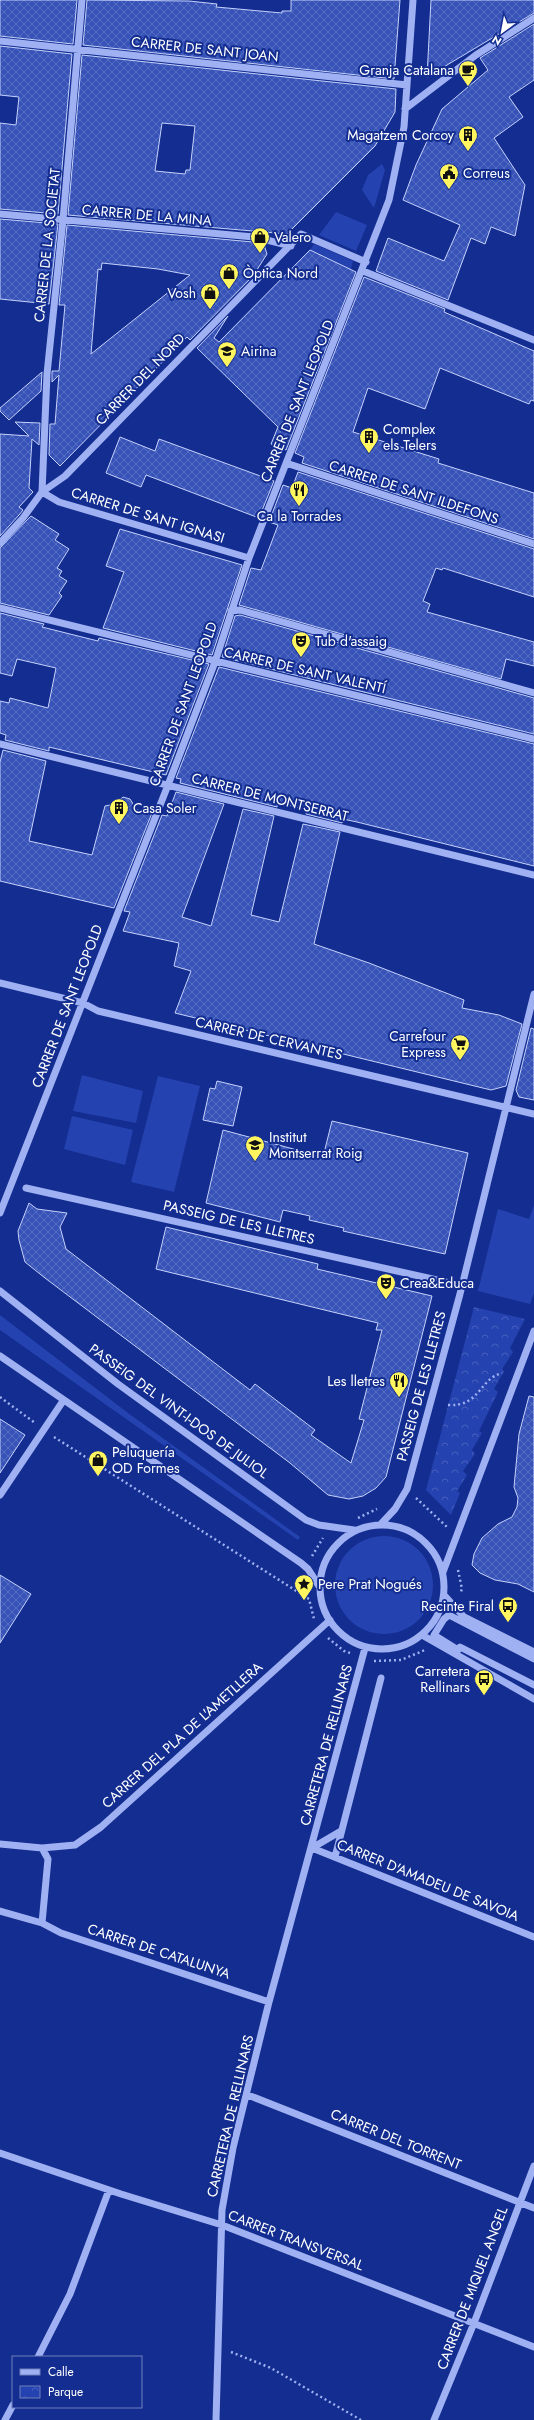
<svg xmlns="http://www.w3.org/2000/svg" width="534" height="2420" font-family="Jost,sans-serif">
<style>
.green{fill:#2543b0}
.park{fill:url(#park-crowns)}
.building{fill:url(#building-cross-hatch);stroke:#c6d2fc;fill-rule:evenodd}
.lines{fill:none;stroke-linecap:round;stroke-linejoin:round}
.path{stroke:#9fb1f2;stroke-width:2.5;stroke-dasharray:2 3;stroke-linecap:butt}
.minor{stroke:#9fb1f2;stroke-width:7}
.labels{text-anchor:middle;stroke-width:4;stroke-linejoin:round;paint-order:stroke}
.street-label{font-size:14px;fill:#fff;stroke:#132d90}
.poi-label{font-size:14px;fill:#fff;stroke:#132d90;text-anchor:start}
</style>
<defs>
<pattern id="park-crowns" width="20" height="18" patternUnits="userSpaceOnUse"><rect width="20" height="18" fill="#2543b0"/><path d="M2 6a3 3 0 1 1 6 0M12 15a3 3 0 1 1 6 0" fill="none" stroke="#465fbc"/></pattern>
<pattern id="building-cross-hatch" width="8" height="8" patternUnits="userSpaceOnUse"><rect width="8" height="8" fill="#3753b8"/><path d="M0 0l8 8M0 8l8-8" fill="none" stroke="#556dc3"/></pattern>
</defs>
<rect width="100%" height="100%" fill="#132d90"/>
<!-- green -->
<path class="green" d="M382 164 385 170 374 208 362 190 368 175Z
M336 212 367 225 356 251 319 235Z
M314 244 353 261 351 269 310 250Z
M82 1075 143 1091 136 1123 73 1111Z
M158 1076 200 1086 174 1192 131 1182Z
M72 1116 133 1130 125 1165 64 1149Z
M534 1205V1293L530 1304 478 1291 498 1209 529 1219Z
M0 1315 128 1413 300 1537 298 1540 0 1330Z
M335 1585a49 49 0 1 1 98 0a49 49 0 1 1-98 0Z"/>
<!-- park -->
<path class="park" d="M474 1307 525 1319 510 1348 513 1352 502 1369 504 1371 494 1389 498 1392 479 1431 482 1433 472 1450 475 1454 463 1471 467 1475 457 1491 460 1493 451 1515 426 1490Z"/>
<!-- building -->
<path class="building" d="M0 0H77L73 44 0 36Z
M87 0 189 1 217 4 216 7 282 13V11H291V0H400L394 79 83 45Z
M431 0H534V13L427 77Z
M534 24V80L509 97 523 117 494 138 525 185 515 236 491 227 485 244 471 238 448 300 376 271 388 238 444 261 460 225 403 200 416 165 442 109 488 70 480 58Z
M0 46 72 54 58 214 0 209V123L16 125 19 97 0 95Z
M82 55 396 89 395 112 375 146 287 234 68 215ZM162 123 195 126 190 170H186L185 174 155 171Z
M0 219 58 224 49 304 0 299Z
M67 225 253 242 264 245 267 254 253 276 190 340 187 337 60 466 49 455 50 424H55L59 375 52 382V371H59L65 305H59ZM102 263 158 269 190 275 91 354 98 269 101 270Z
M310 250 356 272 286 450 271 444 278 427 197 348 228 316 214 338 219 342Z
M364 277 445 309 444 312 534 351V401L531 400 529 404 440 368 425 409 368 388 353 432 439 459 438 463 534 493V539L302 463 304 457 295 453Z
M42 372 41 391 9 420 0 411V408Z
M15 422 40 423 39 445 32 439 29 488 33 492 19 507 23 510 19 515 0 536V434L29 436Z
M120 437 155 451 159 439 274 481 259 518 146 475 141 487 106 473Z
M298 472 534 549V597L443 568 442 570 436 568 423 601 430 604 427 612 534 642V666L506 659 501 679 239 605 251 568 261 570 278 525 269 522 283 485 292 488Z
M31 516 59 534 55 540 69 549 57 568 62 571 59 576 67 581 59 593 62 596 49 615 0 603V548Z
M120 529 242 565 212 655 103 628 124 572 106 566Z
M0 613 44 624 42 627 98 641 99 638 209 664 166 775 49 747V751L5 740 6 735 0 733V701L9 703 10 698 48 708 56 668 17 659 12 676 0 673Z
M240 615 534 698V734L222 657 235 616Z
M219 667 534 744V866L357 822 343 819 342 823 306 814V810L278 802 277 807 180 783 181 779 176 778Z
M3 750 46 761 29 841 92 855 105 806 115 804 123 797 130 799 137 810 152 813 114 908 0 881V762Z
M176 792 224 804 182 917 211 926 243 809 274 816 251 915 279 922 303 824 340 832 314 944 369 963 464 1000 462 1008 499 1015 522 1024 506 1086 491 1090 175 1013 191 971 174 966 179 943 123 931 130 912 124 911 162 815 167 816Z
M531 1028 534 1029V1100L519 1097 516 1090Z
M217 1081 242 1087 233 1126 203 1120 210 1088 215 1089Z
M332 1121 468 1153 445 1254 343 1231 344 1228 309 1220 310 1216 283 1210 280 1222 206 1203 223 1130 323 1157Z
M29 1203 37 1209 67 1213 60 1227 66 1249 250 1390 255 1384 315 1430 311 1435 351 1463 364 1420 359 1419 382 1330H376L378 1323 156 1269 166 1227 318 1264 317 1269 432 1296 386 1477 376 1488 363 1496 349 1499 328 1495 290 1463 45 1278 25 1262 19 1240 18 1231Z
M529 1396 534 1397V1592L518 1584 495 1580 480 1573 472 1565 474 1554 482 1538 498 1524 512 1517 517 1507 518 1498 514 1487 519 1434Z
M0 1419 25 1435 0 1473Z
M0 1575 31 1594 0 1643Z"/>
<g class="lines">
<!-- path -->
<path class="path" d="M0 1397 35 1423
M448 1405C480 1407 479 1379 502 1373
M54 1437 309 1599 314 1619
M416 1498 447 1527
M358 1518 377 1509
M312 1556 323 1538
M458 1570 462 1589 460 1594
M328 1638 344 1651 350 1653
M374 1661 401 1660 425 1650
M231 2352 271 2368 361 2420"/>
<!-- minor -->
<path class="minor" d="M0 41 407 85
M405 109 476 55 534 18
M0 214 254 237 291 246
M363 271 534 340
M286 463 534 544
M42 492 47 374 63 220 82 0
M42 492 59 502 249 558
M0 543 23 518 42 492 65 476 301 234 366 262
M0 608 534 739
M231 611 240 610 534 693
M0 744 534 875
M0 983 83 1003 98 1011 534 1114
M26 1188 446 1282
M0 1213 168 785 215 662 249 558 389 200 404 127 413 0
M0 1291 118 1384 306 1520 319 1525 354 1530
M0 1356 301 1563 308 1569 319 1586
M0 1495 63 1401
M381 1524 395 1509 407 1489 460 1294 534 994
M320 1587a62 62 0 1 1 124 0a62 62 0 1 1-124 0Z
M443 1572 534 1331
M444 1595 464 1617 534 1652
M422 1635 534 1699
M534 1659 449 1615 444 1619 434 1635 458 1650 460 1647 534 1685
M0 1844 42 1848 48 1859 42 1923 0 1911
M42 1848 75 1845 101 1827 330 1620
M312 1848 534 1937
M312 1848 341 1831
M335 1857 381 1678
M42 1923 61 1933 269 2002
M248 2095 534 2208
M0 2153 121 2194 222 2225 534 2347
M38 2357 70 2294 109 2190
M5 2420 13 2405
M216 2420 222 2210 233 2148 269 2002 365 1648
M434 2420 474 2323 534 2166"/>
</g>
<!-- icons -->
<defs>
<symbol id="cafe-pin" viewBox="-11 -11 22 30"><path d="M0 17L-7.5 6A9.5 9.5 0 1 1 7.5 6Z" fill="#fff55f" stroke="#132d90"/><path d="M-5.5-4.5H6V0H3Q3 3.5 0 3.5H-2.5Q-5.5 3.5-5.5 0ZM3-3.2v2h1.7v-2ZM-6 4.5H4V6H-6Z" fill="#111"/></symbol>
<symbol id="building-pin" viewBox="-11 -11 22 30"><path d="M0 17L-7.5 6A9.5 9.5 0 1 1 7.5 6Z" fill="#fff55f" stroke="#132d90"/><path d="M-4-6H4V6H1V3H-1V6H-4ZM-2.5-4.3h1.7v1.8h-1.7ZM.8-4.3h1.7v1.8H.8ZM-2.5-1h1.7V.8h-1.7ZM.8-1h1.7V.8H.8Z" fill="#111"/></symbol>
<symbol id="civic-pin" viewBox="-11 -11 22 30"><path d="M0 17L-7.5 6A9.5 9.5 0 1 1 7.5 6Z" fill="#fff55f" stroke="#132d90"/><path d="M-.6-6.5H3V-4.5H.6V-3L4-1V1h2V6H-6V1h2V-1L-.6-3ZM-1.2 2.5V6h2.4V2.5Z" fill="#111"/></symbol>
<symbol id="shop-pin" viewBox="-11 -11 22 30"><path d="M0 17L-7.5 6A9.5 9.5 0 1 1 7.5 6Z" fill="#fff55f" stroke="#132d90"/><path d="M-5-2.5h2.3a2.7 3.5 0 0 1 5.4 0H5L5.5 6h-11ZM-1.5-2.5h3a1.5 2.3 0 0 0-3 0Z" fill="#111"/></symbol>
<symbol id="school-pin" viewBox="-11 -11 22 30"><path d="M0 17L-7.5 6A9.5 9.5 0 1 1 7.5 6Z" fill="#fff55f" stroke="#132d90"/><path d="M0-5L7-2L0 1L-7-2ZM-4 1L0 2.5L4 1V4Q0 6-4 4Z" fill="#111"/></symbol>
<symbol id="restaurant-pin" viewBox="-11 -11 22 30"><path d="M0 17L-7.5 6A9.5 9.5 0 1 1 7.5 6Z" fill="#fff55f" stroke="#132d90"/><path d="M-5-6h1v4h1v-4h1v4h1v-4h1v5L-1.5 .5V6h-2V.5L-5-1ZM5-6V6H3V1.5H1.5Q1.5-4 5-6Z" fill="#111"/></symbol>
<symbol id="theatre-pin" viewBox="-11 -11 22 30"><path d="M0 17L-7.5 6A9.5 9.5 0 1 1 7.5 6Z" fill="#fff55f" stroke="#132d90"/><path d="M-5-5.5Q0-4 5-5.5V0Q5 5 0 6Q-5 5-5 0ZM-3.3-2.5H-1v1.5H-3.3ZM1-2.5H3.3v1.5H1ZM-2.8 1Q0 5.5 2.8 1Z" fill="#111"/></symbol>
<symbol id="supermarket-pin" viewBox="-11 -11 22 30"><path d="M0 17L-7.5 6A9.5 9.5 0 1 1 7.5 6Z" fill="#fff55f" stroke="#132d90"/><path d="M-6-5.5h2.5l.6 2H6L4.5 2H-2.5L-4.4-4H-6ZM-1.5 3.2a1.3 1.3 0 1 0 .1 0ZM3 3.2a1.3 1.3 0 1 0 .1 0Z" fill="#111"/></symbol>
<symbol id="sight-pin" viewBox="-11 -11 22 30"><path d="M0 17L-7.5 6A9.5 9.5 0 1 1 7.5 6Z" fill="#fff55f" stroke="#132d90"/><path d="M0-6L1.8-2.2L6-1.7L2.9 1.2L3.7 5.4L0 3.3L-3.7 5.4L-2.9 1.2L-6-1.7L-1.8-2.2Z" fill="#111"/></symbol>
<symbol id="bus-pin" viewBox="-11 -11 22 30"><path d="M0 17L-7.5 6A9.5 9.5 0 1 1 7.5 6Z" fill="#fff55f" stroke="#132d90"/><path d="M-5-6H5V4H4V6H2V4H-2V6H-4V4H-5ZM-3.5-4V0h7V-4ZM-3.5 1.2v1.5H-2V1.2ZM2 1.2v1.5H3.5V1.2Z" fill="#111"/></symbol>
</defs>
<g fill-rule="evenodd">
<use href="#cafe-pin" x="457" y="59" width="22" height="30"/>
<use href="#building-pin" x="457" y="124" width="22" height="30"/>
<use href="#civic-pin" x="438" y="162" width="22" height="30"/>
<use href="#shop-pin" x="249" y="226" width="22" height="30"/>
<use href="#shop-pin" x="218" y="262" width="22" height="30"/>
<use href="#shop-pin" x="199" y="282" width="22" height="30"/>
<use href="#school-pin" x="216" y="340" width="22" height="30"/>
<use href="#building-pin" x="358" y="426" width="22" height="30"/>
<use href="#restaurant-pin" x="288" y="479" width="22" height="30"/>
<use href="#theatre-pin" x="290" y="630" width="22" height="30"/>
<use href="#building-pin" x="108" y="797" width="22" height="30"/>
<use href="#supermarket-pin" x="449" y="1033" width="22" height="30"/>
<use href="#school-pin" x="244" y="1134" width="22" height="30"/>
<use href="#theatre-pin" x="375" y="1272" width="22" height="30"/>
<use href="#restaurant-pin" x="388" y="1370" width="22" height="30"/>
<use href="#shop-pin" x="87" y="1449" width="22" height="30"/>
<use href="#sight-pin" x="293" y="1573" width="22" height="30"/>
<use href="#bus-pin" x="497" y="1595" width="22" height="30"/>
<use href="#bus-pin" x="473" y="1668" width="22" height="30"/>
</g>
<g class="labels">
<!-- street labels -->
<g class="street-label">
<text transform="translate(205 49) rotate(6)" y="5">CARRER DE SANT JOAN</text>
<text transform="translate(147 215) rotate(5)" y="5">CARRER DE LA MINA</text>
<text transform="translate(47 245) rotate(-84)" y="5">CARRER DE LA SOCIETAT</text>
<text transform="translate(140 379) rotate(-46)" y="5">CARRER DEL NORD</text>
<text transform="translate(297 401) rotate(-68)" y="5">CARRER DE SANT LEOPOLD</text>
<text transform="translate(414 492) rotate(18)" y="5">CARRER DE SANT ILDEFONS</text>
<text transform="translate(148 515) rotate(17)" y="5">CARRER DE SANT IGNASI</text>
<text transform="translate(305 670) rotate(13)" y="5">CARRER DE SANT VALENTÍ</text>
<text transform="translate(183 704) rotate(-70)" y="5">CARRER DE SANT LEOPOLD</text>
<text transform="translate(270 797) rotate(14)" y="5">CARRER DE MONTSERRAT</text>
<text transform="translate(67 1006) rotate(-69)" y="5">CARRER DE SANT LEOPOLD</text>
<text transform="translate(269 1038) rotate(13)" y="5">CARRER DE CERVANTES</text>
<text transform="translate(239 1222) rotate(13)" y="5">PASSEIG DE LES LLETRES</text>
<text transform="translate(421 1386) rotate(-75)" y="5">PASSEIG DE LES LLETRES</text>
<text transform="translate(179 1411) rotate(36)" y="5">PASSEIG DEL VINT-I-DOS DE JULIOL</text>
<text transform="translate(182 1735) rotate(-42)" y="5">CARRER DEL PLA DE L'AMETLLERA</text>
<text transform="translate(326 1745) rotate(-75)" y="5">CARRETERA DE RELLINARS</text>
<text transform="translate(428 1880) rotate(22)" y="5">CARRER D'AMADEU DE SAVOIA</text>
<text transform="translate(159 1951) rotate(18)" y="5">CARRER DE CATALUNYA</text>
<text transform="translate(230 2116) rotate(-77)" y="5">CARRETERA DE RELLINARS</text>
<text transform="translate(396 2139) rotate(22)" y="5">CARRER DEL TORRENT</text>
<text transform="translate(296 2240) rotate(21)" y="5">CARRER TRANSVERSAL</text>
<text transform="translate(472 2288) rotate(-69)" y="5">CARRER DE MIQUEL ANGEL</text>
</g>
<!-- poi labels -->
<g class="poi-label">
<text x="454" y="75" text-anchor="end">Granja Catalana</text>
<text x="454" y="140" text-anchor="end">Magatzem Corcoy</text>
<text x="463" y="178">Correus</text>
<text x="274" y="242">Valero</text>
<text x="243" y="278">Òptica Nord</text>
<text x="196" y="298" text-anchor="end">Vosh</text>
<text x="241" y="356">Airina</text>
<text x="383" y="434">Complex<tspan x="383" dy="16">els Telers</tspan></text>
<text x="299" y="521" text-anchor="middle">Ca la Torrades</text>
<text x="315" y="646">Tub d'assaig</text>
<text x="133" y="813">Casa Soler</text>
<text x="446" y="1041" text-anchor="end">Carrefour<tspan x="446" dy="16">Express</tspan></text>
<text x="269" y="1142">Institut<tspan x="269" dy="16">Montserrat Roig</tspan></text>
<text x="400" y="1288">Crea&amp;Educa</text>
<text x="385" y="1386" text-anchor="end">Les lletres</text>
<text x="112" y="1457">Peluquería<tspan x="112" dy="16">OD Formes</tspan></text>
<text x="318" y="1589">Pere Prat Nogués</text>
<text x="494" y="1611" text-anchor="end">Recinte Firal</text>
<text x="470" y="1676" text-anchor="end">Carretera<tspan x="470" dy="16">Rellinars</tspan></text>
</g>
</g>
<!-- legend -->
<rect x="12" y="2356" width="130" height="52" fill="#132d90" stroke="#7181bc"/>
<rect x="20" y="2369" width="20" height="6" fill="#9fb1f2" stroke="#7181bc"/>
<text x="48" y="2376" font-size="12" fill="#ffffff">Calle</text>
<rect x="20" y="2386" width="20" height="12" fill="url(#park-crowns)" stroke="#7181bc"/>
<text x="48" y="2396" font-size="12" fill="#ffffff">Parque</text>
<!-- north arrow -->
<g transform="translate(502 32) rotate(212)" stroke="#132d90" stroke-width="3" paint-order="stroke">
<path d="M0-3L7 15L0 10L-7 15Z" fill="#ffffff"/>
<text y="-6" font-size="11" font-weight="bold" text-anchor="middle" fill="#ffffff">N</text>
</g>
</svg>
